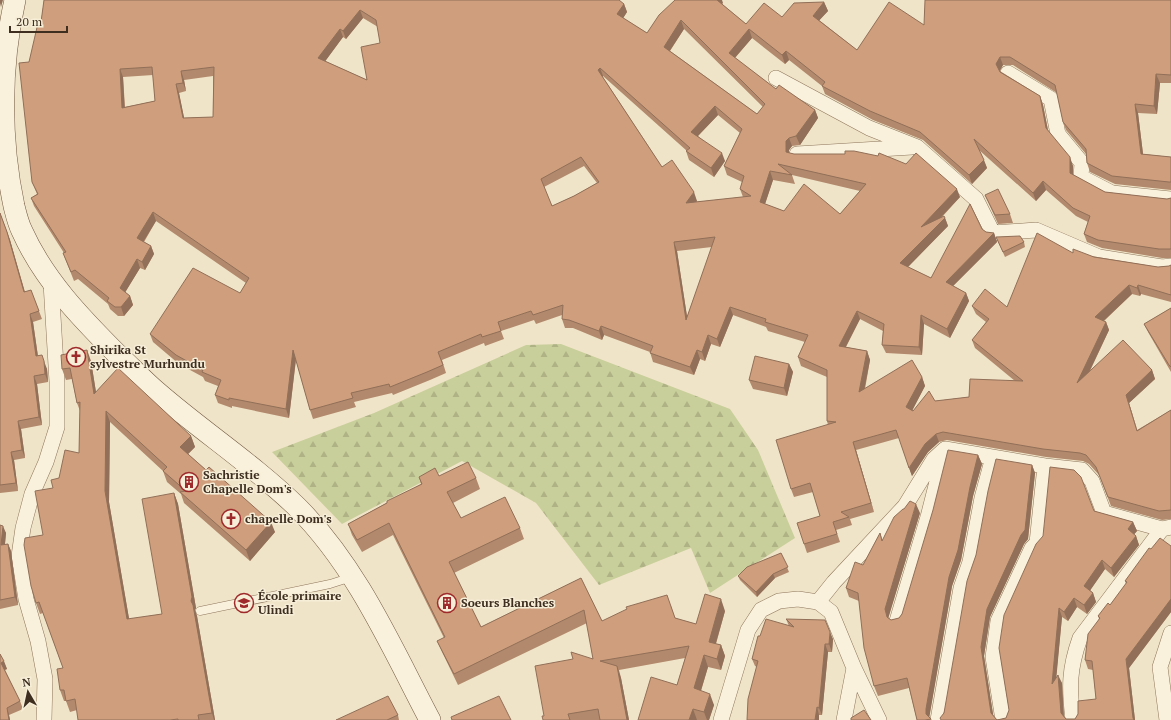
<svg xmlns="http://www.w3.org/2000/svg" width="1171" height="720" font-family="'PT Serif',serif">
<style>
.forest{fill:url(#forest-firs)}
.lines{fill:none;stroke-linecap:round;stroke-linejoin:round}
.lane-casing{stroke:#8d765c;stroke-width:9}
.street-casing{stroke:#8d765c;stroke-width:16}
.secondary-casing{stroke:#6f573f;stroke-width:22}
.lane{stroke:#faf1dc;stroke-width:8}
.street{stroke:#faf1dc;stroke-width:15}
.secondary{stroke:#faf1dc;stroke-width:21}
.wall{fill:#b2896c;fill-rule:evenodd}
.shaded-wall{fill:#916f58}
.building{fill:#cf9f7d;stroke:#916f58;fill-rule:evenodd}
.labels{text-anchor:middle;stroke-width:3;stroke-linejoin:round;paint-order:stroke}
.poi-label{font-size:12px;font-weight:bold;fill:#3d2e20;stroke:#f7eed8;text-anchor:start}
</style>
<defs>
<pattern id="forest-firs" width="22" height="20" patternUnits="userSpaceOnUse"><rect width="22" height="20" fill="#c9cf9b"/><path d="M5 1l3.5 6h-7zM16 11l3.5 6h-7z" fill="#aeb285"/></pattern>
</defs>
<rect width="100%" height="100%" fill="#f0e4c8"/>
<!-- forest -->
<path class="forest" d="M561 344 730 409 758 450 795 538 710 593 691 548 599 585 536 503 462 461 342 524 272 452 374 413 526 345Z"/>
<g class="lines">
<defs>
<path id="lane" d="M200 611 330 584 352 577"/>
<path id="street" d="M1008 73 1051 99 1058 134 1082 163 1081 177 1112 193 1171 199
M776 78 869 128 917 147 976 199 993 233 1036 230 1099 257 1162 267 1171 266
M797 154 912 147
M818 602 834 582 905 506 934 459 945 449 1045 466 1082 470 1092 481 1104 513 1162 529 1171 527
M897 621 928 517 945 450
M44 720 45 679 38 641 26 599 19 556 23 528 32 494 46 462 57 427V382L51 283
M721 720 748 630 761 610 779 601 798 599 818 602 831 612 854 668 879 720
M844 720 854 668
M938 720 961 588 970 562 982 498 993 457
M1003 720 993 657 998 621 1032 548 1037 543 1045 466
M1073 720C1069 687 1069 669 1080 638L1162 529
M1167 720 1160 667 1171 633"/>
<path id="secondary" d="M15 0C0 67 0 140 14 206 16 214 18 223 22 231 44 280 81 318 119 356 132 368 144 381 157 392 203 432 254 465 297 507 357 567 391 646 430 720"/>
</defs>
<!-- lane casing -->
<use href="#lane" class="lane-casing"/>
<!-- street casing -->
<use href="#street" class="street-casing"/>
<!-- secondary casing -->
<use href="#secondary" class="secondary-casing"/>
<!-- lane -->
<use href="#lane" class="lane"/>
<!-- street -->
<use href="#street" class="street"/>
<!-- secondary -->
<use href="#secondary" class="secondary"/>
</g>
<!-- wall -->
<path class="wall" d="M44 0 624 4 627 12 623 18 647 33 723 3 722 4 746 24 782 17 824 2 828 11 819 20 857 50 924 25 1171 0V83H1160L1157 114 1138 113 1143 154 1171 157V190L1115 184 1090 172 1087 163 1086 154 1066 130 1063 122 1057 93 1013 65H1003L1000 71 1040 96 1043 105 1048 130 1073 166V175L1105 192 1167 199 1171 198V258H1162L1102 248 1087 242 1084 234 1088 222 1076 216 1046 190 1036 201 979 150 987 168 972 184 923 140 873 120 825 94 822 86 789 60 785 64 752 38 735 58 776 89 815 110 818 118 800 145 792 146 789 150V153L960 197 942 217 945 218 948 226 908 267 931 278 982 229 986 232 994 233 997 242 953 286 966 293 969 301 950 338 924 324 922 355 886 353 882 345 883 331 860 319 846 347 867 351 870 360 865 389 922 377 925 386 912 410 913 411 935 401 969 397 1015 381 975 348 972 340 986 322 976 314 972 306 1007 307 1073 253 1158 267 1169 266 1171 265V302L1141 294 1140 296 1132 294 1104 321 1106 322 1109 330 1090 371 1152 370 1155 379 1129 403 1137 430 1171 410V519L1162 520 1111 506 1099 475 1089 464 1083 461 1046 457 947 440 939 442 928 452 912 476 899 438 856 450 874 512 850 519 852 525 836 530 840 542 807 553 804 544 820 516 813 492 794 497 791 489 828 425 827 421V377L801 366 798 357 805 342 768 331 766 327 733 315 720 347 711 344 705 361 700 359 694 375 653 362 650 352 604 335 602 340 573 328H565L562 319V315L536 324 534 320 501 331 504 339 485 346 484 343 442 360 446 373 430 380 393 395 392 393 354 402 356 407 313 419 310 410 296 360 289 418 232 406V408L218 403 215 395 218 386 205 381 203 377 179 364 153 342 150 334 240 293 246 283 156 221 144 242 151 246 154 254 145 270 140 268 125 292 130 296 133 305 124 316H118L110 309 108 304 78 279 74 281 63 253H64L34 206 31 198 37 194 32 182 29 62 41 22ZM363 18 378 27 380 43 367 80 325 61 343 37 346 39ZM684 29 763 107 757 114 670 51ZM153 75 155 101 125 107 123 77ZM213 76V117L184 118 179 93 186 91 184 80ZM603 76 687 151H686L689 160 714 177 725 161 698 136 718 115 740 133 724 166 727 175 742 182 740 189 743 197 696 202 697 201 662 167 603 77ZM584 166 597 183 574 196 552 206 544 187ZM792 175 860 191 840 214 784 211 765 204 773 180 795 184ZM712 247 687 317 677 251Z
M985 195 1010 214 1013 223 998 224 989 204Z
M0 213 10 240 25 292 31 290 42 319 33 322 38 356 47 369 48 382 37 384 42 425 21 429 25 458 14 460 18 491 0 493Z
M996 237 1024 242 1025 247 1005 257Z
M1171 308V372L1148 332 1144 324Z
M91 361 96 392 191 436 195 447 188 454 275 532 250 561 184 503 181 494 167 482 163 471 110 422 109 502 129 619 162 614 174 493 178 504 196 608 195 610 197 616 215 720H78L77 710 70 712 66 701H64L60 690 63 668 43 613 40 614 36 603 43 535 53 488 59 478 79 453 80 411 77 403 72 379 66 380 62 369Z
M789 364 793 372 787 396 753 389 749 380Z
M978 455 982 464 973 496 961 560 952 586 929 717 932 720H917L909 688 878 696 874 686 859 601 849 597 846 588 863 565 880 533 883 541 920 513 888 618 891 620 899 618 902 614Z
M1032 465 1035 473 1028 539 1024 544 990 617 984 656 993 715 997 720 1006 718 1094 511 1133 522 1137 531 1134 534 1136 536 1139 545 1114 577 1105 569 1090 590 1093 593 1096 602 1087 614 1077 607 1068 621 1062 617 1056 677 1062 683 1064 716 1066 719H1075L1096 699 1093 670 1088 669 1085 660 1099 619 1098 616 1110 605 1126 584 1125 581 1151 549 1171 546V612L1129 668 1135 720H941Z
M439 476 476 478 480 489 453 503 461 518 520 528 524 539 454 573 481 627 581 578 602 621 671 606 675 618 696 624 725 611 716 644 721 645 725 656 721 670 708 667 701 691 714 705 709 720H638L677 685 685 658 619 670 621 678 629 720H543L544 716 593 659 587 623 458 685 442 652 437 641 444 638 393 535 362 552 352 535 348 524 421 484 419 477Z
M0 525 6 533 5 544H8L11 551 18 605 0 609Z
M781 553 789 572 775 578 757 597 740 580 738 576Z
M786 619 833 639 832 652H828L822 715H819V720H747L757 667 755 666 752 659 760 636 789 626Z
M0 654 7 669 5 670 20 701 23 709 9 715 10 720H0Z
M398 715 399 720H336Z"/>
<!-- shaded-wall -->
<path class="shaded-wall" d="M0 0H3L1 7 0 3Z
M716 0H722L723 3 719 7Z
M824 2 828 11 816 24 813 16Z
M624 4 627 12 620 23 617 14Z
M360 10 363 18 346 39 343 31Z
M681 20 684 29 667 55 664 47Z
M340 29 343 37 321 67 318 58Z
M749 29 752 38 732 61 729 53Z
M786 51 789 60 785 64 782 55Z
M1000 57 1003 65 999 72 996 64Z
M600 68 603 76 601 78 598 70Z
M120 69 123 77 125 116 122 108Z
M181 71 184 80 186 91 183 83Z
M1156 74 1160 83 1157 114 1154 106Z
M176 84 179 93 186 127 183 118Z
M1040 96 1043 105 1049 136 1046 128Z
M1135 104 1138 113 1144 162 1141 154Z
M715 106 718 115 694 140 691 132Z
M815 110 818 118 800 145 796 136Z
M789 138 792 146 789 150V160L786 152V141Z
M722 153 725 161 714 177 711 168Z
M1070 157 1073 166V182L1070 173Z
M984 160 987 168 972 184 969 175Z
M770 171 773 180 763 210 760 202Z
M1043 181 1046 190 1036 201 1033 193Z
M957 189 960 197 924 235 921 227Z
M694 192 697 201 689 212 686 203Z
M153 212 156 221 140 247 137 238Z
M0 213 10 240 27 300 24 292Z
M945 218 948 226 903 272 900 263Z
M994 233 997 242 949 290 946 282Z
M674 242 677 251 689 329 686 320Z
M151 246 154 254 145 270 142 262Z
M137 259 140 268 123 296 120 288Z
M1129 285 1132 294 1098 326 1095 317Z
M1138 285 1141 294 1140 296 1137 288Z
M966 293 969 301 950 338 947 329Z
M130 296 133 305 124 316 121 307Z
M730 307 733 315 720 347 717 339Z
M857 311 860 319 842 354 839 346Z
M30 314 33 322 39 364 36 356Z
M921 315 924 324 922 355 919 347Z
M1106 322 1109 330 1080 391 1077 383Z
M601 326 604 335 602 340 599 331Z
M708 335 711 344 705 361 702 352Z
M87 350 91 361 98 405 94 394Z
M293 350 296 358 289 418 286 409Z
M697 350 700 359 694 375 690 367Z
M867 351 870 360 862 401 859 392Z
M44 361 47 369 48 382 45 374Z
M789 364 793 372 787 396 784 388Z
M1152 370 1155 379 1129 403 1140 439 1126 395Z
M34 376 37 384 42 425 39 417Z
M922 377 925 386 910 415 906 407Z
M106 411 110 422 109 502 131 630 127 619 105 491Z
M18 421 21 429 25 458 22 450Z
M936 434 939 442 928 452 912 476 909 468 925 444Z
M191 436 195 447 184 458 180 447Z
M853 442 856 450 874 512 871 503Z
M11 452 14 460 18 491 16 483Z
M978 455 982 464 973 496 961 560 952 586 929 719 926 714V709L949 577 970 487Z
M1032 465 1035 473 1028 539 1024 544 990 617 984 656 994 720 991 713 981 647 987 609Z
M174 493 178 504 196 608 195 610 197 616 215 720H214L212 713 191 601Z
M916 504 920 513 888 619 887 617 885 609Z
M271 522 275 532 250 561 246 550Z
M1133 522 1137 531 1131 538 1128 529Z
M3 526 6 533 4 553 1 545Z
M1136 536 1139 545 1114 577 1111 568Z
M8 544 11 551 18 605 15 597Z
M1102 560 1105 569 1087 595 1084 586Z
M773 574 775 578 757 597 756 592Z
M1093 593 1096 602 1087 614 1084 605Z
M1074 598 1077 607 1068 621 1064 612Z
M721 599 725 611 713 653 709 642Z
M1171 599V612L1129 668 1135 720H1134L1133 718 1126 659Z
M1059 608 1062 617 1055 692 1052 684Z
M830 632 833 639 832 652 829 644Z
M825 644 828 652 822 715 819 708Z
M721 645 725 656 721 670 717 659Z
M704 655 708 667 698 700 694 688Z
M4 661 7 669 4 670 1 663Z
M617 666 621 678 629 720H627Z
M1058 675 1062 683 1064 720 1061 713Z
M710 694 714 705 709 720H707L704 712Z
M817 707 819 715V720H815Z
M7 708 9 715 10 720H9Z
M693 709 697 720H689Z"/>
<!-- building -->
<path class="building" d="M44 0H619L624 4 617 14 647 33 659 15 675 0H717L746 24 764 3 782 17 794 3 824 2 813 16 857 50 889 2 924 25 925 0H1171V75L1156 74 1154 106 1135 104 1141 154 1171 157V182H1169L1112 176 1087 163 1086 149 1063 122 1055 85 1010 57H1000L996 64 1000 72 1040 96 1046 128 1070 157V173L1105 192 1167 199 1171 198V249H1159L1098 240 1084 234 1090 216 1073 208 1043 181 1033 193 974 139 984 160 969 175 920 132 870 111 822 86 825 82 786 51 782 55 749 29 729 53 776 89 779 85 815 110 796 136 789 138 786 141V152L794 154H845V151H854L878 156 879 153 906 164 916 153 957 189 921 227 944 216 945 218 900 263 931 278 970 204 982 229 986 232 994 233 946 282 966 293 947 329 921 315 919 347 882 345 884 324 857 311 839 346 867 351 859 392 912 360 922 377 906 407 913 411 929 391 935 401 969 397 970 379 1023 381 972 340 989 319 972 306 985 289 1007 307 1037 233 1073 253V249L1094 257 1158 267 1169 266 1171 265V295L1138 285 1137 288 1129 285 1095 317 1106 322 1077 383 1123 340 1152 370 1126 395 1137 431 1171 410V510L1159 511 1108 497 1096 467 1086 455 1080 453 1043 449 943 432 936 434 925 444 909 468 896 430 853 442 871 503 841 512 849 517 833 522 837 534 804 544 797 523 820 516 810 483 791 489 776 440 836 422 827 421V370L798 357 808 335 765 322 766 319 730 307 717 339 708 335 702 352 697 350 690 367 650 353 653 346 601 326 599 331 569 320 562 319 563 305 533 315 531 311 498 322 501 331 482 337 481 334 438 352 443 365 427 372 390 387 389 384 351 393 353 398 310 410 293 350 286 409 229 398V400L215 395 221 380 202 372 203 370 176 355 150 334 193 268 240 293 249 278 153 212 137 238 151 246 142 262 137 259 120 288 130 296 121 307H115L107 301 109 298 75 270 71 272 63 253 66 252 31 198 38 194 32 182 19 63 29 62 38 23 41 22ZM360 10 376 20 380 43 361 47 367 80 318 58 340 29 343 31ZM681 20 765 104 757 114 664 47ZM152 67 155 101 122 108 120 69ZM214 67 213 117 183 118 176 84 183 83 181 71ZM600 68 690 148 686 151 711 168 722 153 691 132 715 106 742 129 724 166 744 176 740 189 751 196 686 203 694 192 672 160 662 167 598 70ZM581 157 599 182 574 196 552 206 541 179ZM778 164 866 184 840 214 804 184 784 211 760 202 770 171 792 175ZM715 237 686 320 674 242Z
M998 189 1010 214 995 215 985 195Z
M0 213 7 232 24 292 31 290 39 311 30 314 36 356 42 355 44 361 45 374 34 376 39 417 18 421 22 450 11 452 16 483 0 485Z
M1020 236 1024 242 1003 252 996 237Z
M1171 308V367L1169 365 1144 324Z
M87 350 94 394 118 368 191 436 180 447 206 470 209 467 271 522 246 550 180 492 186 491 163 471 167 467 106 411 105 491 127 619 162 614 142 499 174 493 192 597 191 601 193 605 212 713 198 715 199 720H178V719L170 720H78L75 699 66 701 64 690H60L57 669 63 668 39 602 36 603 31 586 24 545 25 538 43 535 35 491 53 488 51 480 59 478 65 450 79 453 80 402 77 403 70 368 62 369 61 355Z
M755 356 789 364 784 388 749 380Z
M948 450 978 455 970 487 958 550 949 577 926 709V714L931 719 925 720H917L907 678 874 686 864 648 858 593 846 588 855 562 863 565 880 533 882 541 894 517 903 509H904L910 501 916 504 885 609 887 617 891 620 899 618 902 614 933 510Z
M996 459 1032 465 1025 530 1021 535 987 609 981 647 991 713 997 720 1006 718 1009 710 999 648 1004 615 1036 544 1043 536 1050 467 1074 470 1081 477 1094 511 1133 522 1128 529 1136 536 1111 568 1102 560 1084 586 1093 593 1084 605 1074 598 1064 612 1059 608 1052 684 1058 675 1061 713 1066 719H1075L1078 714V701L1096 699 1092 661 1085 660 1088 634 1100 618 1098 616 1108 603 1110 605 1127 582 1125 581 1149 548 1151 549 1160 538 1171 546V599L1126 659 1133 718 1134 720H941L940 718 944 713 967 581 976 555 988 491Z
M468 462 476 478 447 492 461 518 505 497 520 528 449 562 481 627 581 578 602 621 627 609 626 607 667 595 675 618 696 624 705 594 721 599 709 642 721 645 717 659 704 655 694 688 710 694 704 712 693 709 689 720H638L651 677 677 685 689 646 600 661 617 666 627 720H600L598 709 568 714 570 720H543L542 716H544L535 666 573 659 571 652 593 659 584 610 454 674 437 641 445 637 389 523 357 540 348 524 387 503V501L422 484 419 477 435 468 439 476Z
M0 525 3 526 1 545 8 544 15 597 0 600Z
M781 553 788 567 773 574 756 592 738 576 747 567Z
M766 619 794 627 786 619 825 620 830 632 829 644H825L819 708 817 707 815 720H747L748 699 758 661 752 659 758 636H760Z
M0 654 4 661 1 663 20 701 7 708 9 720H0Z
M388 696 398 715 387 720H336Z
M499 696 511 720H452L451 717Z
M864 710 871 720H851V718Z"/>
<!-- icons -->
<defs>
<symbol id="church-ring" viewBox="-11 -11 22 22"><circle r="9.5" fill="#f7eed8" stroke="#9e2a2b" stroke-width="1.5"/><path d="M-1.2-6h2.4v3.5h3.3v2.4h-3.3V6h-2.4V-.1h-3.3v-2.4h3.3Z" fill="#9e2a2b"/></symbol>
<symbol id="building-ring" viewBox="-11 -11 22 22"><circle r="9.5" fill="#f7eed8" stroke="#9e2a2b" stroke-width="1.5"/><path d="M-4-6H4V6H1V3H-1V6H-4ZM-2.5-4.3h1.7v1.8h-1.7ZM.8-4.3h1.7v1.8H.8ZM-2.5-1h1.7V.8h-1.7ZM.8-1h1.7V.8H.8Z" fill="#9e2a2b"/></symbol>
<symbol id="school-ring" viewBox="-11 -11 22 22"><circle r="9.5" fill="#f7eed8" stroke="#9e2a2b" stroke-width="1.5"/><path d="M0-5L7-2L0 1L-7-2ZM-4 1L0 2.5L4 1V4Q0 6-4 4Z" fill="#9e2a2b"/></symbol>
</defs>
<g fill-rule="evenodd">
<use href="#church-ring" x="65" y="346" width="22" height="22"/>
<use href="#building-ring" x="178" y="471" width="22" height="22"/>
<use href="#church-ring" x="220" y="508" width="22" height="22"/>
<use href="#school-ring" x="233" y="592" width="22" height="22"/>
<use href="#building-ring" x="436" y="592" width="22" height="22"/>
</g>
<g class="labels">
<!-- poi labels -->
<g class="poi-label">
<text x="90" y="354">Shirika St<tspan x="90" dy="14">sylvestre Murhundu</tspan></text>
<text x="203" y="479">Sachristie<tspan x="203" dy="14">Chapelle Dom's</tspan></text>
<text x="245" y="523">chapelle Dom's</text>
<text x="258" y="600">École primaire<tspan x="258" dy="14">Ulindi</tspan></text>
<text x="461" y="607">Soeurs Blanches</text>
</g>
</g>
<!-- north arrow -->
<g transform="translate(28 692) rotate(351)" stroke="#f7eed8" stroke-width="3" paint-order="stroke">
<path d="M0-3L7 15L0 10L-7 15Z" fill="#3d2e20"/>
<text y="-6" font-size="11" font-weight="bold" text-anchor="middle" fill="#3d2e20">N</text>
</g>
<!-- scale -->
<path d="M10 26v6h57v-6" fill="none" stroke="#3d2e20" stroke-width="2"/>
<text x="16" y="26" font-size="12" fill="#3d2e20" stroke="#f7eed8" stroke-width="3" paint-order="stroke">20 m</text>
</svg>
